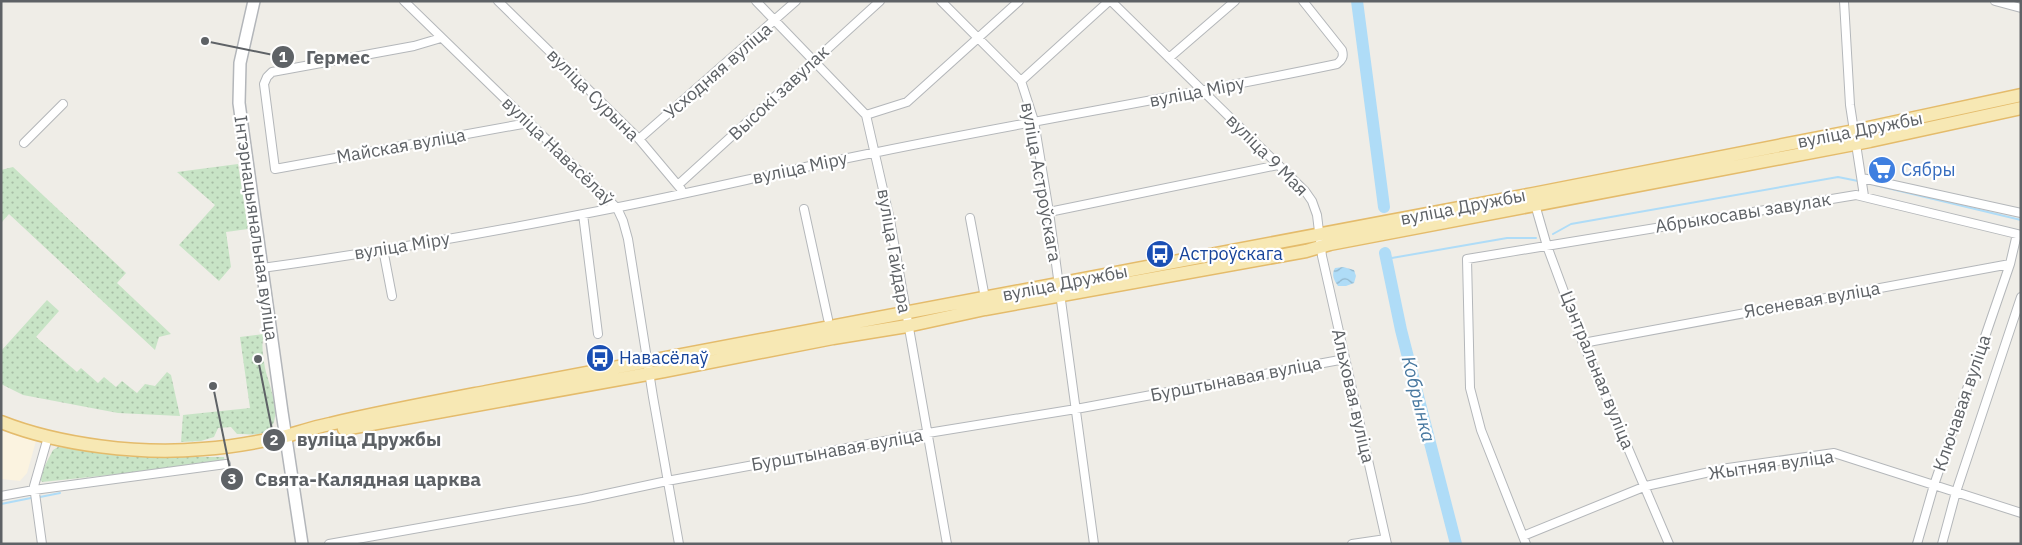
<svg xmlns="http://www.w3.org/2000/svg" width="2022" height="545" font-family="'IBM Plex Sans',sans-serif">
<style>
.commercial{fill:#fbf3e0}
.grass{fill:url(#grass-dots)}
.water{fill:url(#water-waves)}
.lines{fill:none;stroke-linecap:round;stroke-linejoin:round}
.stream{stroke:#afdcf7;stroke-width:2}
.river{stroke:#afdcf7;stroke-width:12}
.minor-casing{stroke:#b4b7ba;stroke-width:10}
.secondary-casing{stroke:#b3b6ba;stroke-width:14}
.primary-casing{stroke:#e4bb6b;stroke-width:15}
.minor{stroke:#fff;stroke-width:8}
.secondary{stroke:#fff;stroke-width:11}
.primary{stroke:#f7e8b4;stroke-width:12}
.labels{text-anchor:middle;stroke-width:4.5;stroke-linejoin:round;paint-order:stroke}
.street-label{font-size:18px;fill:#5e6266;stroke:#fff}
.shop-label{font-size:18px;fill:#366cbe;stroke:#fff;text-anchor:start}
.transit-label{font-size:18px;fill:#164399;stroke:#fff;text-anchor:start}
.water-label{font-size:19px;font-style:italic;fill:#4979a0;stroke:#fff}
.leader{fill:none;stroke:#5e6266;stroke-width:2}
.callout-dot{fill:#5e6266;stroke:#fff;stroke-width:2}
.mark-label{font-size:15px;text-anchor:middle;font-weight:bold;fill:#fff}
.callout-label{font-size:19px;text-anchor:middle;font-weight:bold;fill:#5e6266;stroke:#fff;stroke-width:4.5;stroke-linejoin:round;paint-order:stroke}
</style>
<defs>
<pattern id="grass-dots" width="8" height="8" patternUnits="userSpaceOnUse" patternTransform="scale(1.25)"><rect width="8" height="8" fill="#c8e4c6"/><path d="M2 2h.1M6 6h.1" fill="none" stroke="#a6bca5" stroke-width="1.8" stroke-linecap="round"/></pattern>
<pattern id="water-waves" width="16" height="10" patternUnits="userSpaceOnUse" patternTransform="scale(1.25)"><rect width="16" height="10" fill="#afdcf7"/><path d="M0 5q4-4 8 0t8 0" fill="none" stroke="#92b6cc"/></pattern>
</defs>
<rect width="100%" height="100%" fill="#efede7"/>
<!-- commercial -->
<path class="commercial" d="M1 431 36 441 27 473 20 481 1 479Z"/>
<!-- grass -->
<path class="grass" d="M238 164 248 229 226 232 231 267 219 281 179 245 215 205 177 172Z
M13 167 126 273 117 283 171 334 159 337 155 350 9 214 1 223V170Z
M47 300 59 311 36 337 77 372 81 368 98 383 104 377 116 387 122 381 137 393 145 384 155 386 167 372 171 375 180 416 118 413 23 395 1 384V351Z
M264 334C261 346 263 356 265 368 268 383 285 420 267 431 260 436 245 434 237 434L231 427 218 428 214 437 201 441 181 442 183 415 250 408 240 337Z
M58 447 132 457H224L225 463 42 482 39 477 53 450Z"/>
<!-- water -->
<path class="water" d="M1343 267 1354 270 1356 276 1354 283 1346 286H1338C1334 280 1331 275 1335 268Z"/>
<g class="lines">
<!-- stream -->
<path class="stream" d="M1875 185 2021 220
M1553 234 1571 224 1838 177 1858 181
M1386 259 1507 238H1536
M40 497 60 493
M1 504 31 498"/>
<!-- river -->
<path class="river" d="M1357 1 1384 207
M1385 253 1401 330 1456 544"/>
<defs>
<path id="minor" d="M404 1 617 208 623 221 628 239 653 397 679 544
M498 1 639 139 681 189
M756 1 866 115 890 220 947 544
M941 1 1021 81 1034 121 1049 212 1094 544
M1111 1 1305 191 1312 201 1317 215 1322 256 1387 544
M1844 1 1850 105 1864 196
M1995 1 2021 8
M441 38 414 46 272 72 267 77 264 84 275 169 528 123
M1169 58 1235 1
M1021 81 1109 1
M866 115 907 102 1019 1
M639 139 796 1
M24 143 63 104
M1862 178 2021 213
M678 185 880 1
M1534 201 1547 246 1583 343 1669 544
M804 209 828 319
M1049 212 1278 165
M583 214 598 334
M970 218 985 298
M383 249 392 296
M262 268C380 252 498 231 614 208 702 191 790 169 878 152 1030 121 1184 96 1337 64 1342 60 1344 57 1342 50L1303 1
M1583 343 2010 264 2017 234
M1 496 34 490 226 464
M1523 536 1646 486 1728 468 1834 453 2021 513
M42 544 34 486 48 437
M329 544 583 499 667 481 928 433 1076 409 1345 359
M1352 544 1386 539
M1526 544 1481 430 1470 388 1467 259 1856 195 2021 235
M1917 544 1934 485 2010 264
M1942 544 1956 492 2021 297"/>
<path id="secondary" d="M254 1 240 63 239 103 282 412 302 544"/>
<path id="primary" d="M1 422C59 445 141 455 203 449 230 447 259 442 286 436 300 432 315 427 330 424 381 412 434 402 486 392L1533 194 1854 131 2021 95
M344 429 664 371 833 338 907 326 985 309 1306 251 1330 244 1870 141 2021 108"/>
</defs>
<!-- minor casing -->
<use href="#minor" class="minor-casing"/>
<!-- secondary casing -->
<use href="#secondary" class="secondary-casing"/>
<!-- primary casing -->
<use href="#primary" class="primary-casing"/>
<!-- minor -->
<use href="#minor" class="minor"/>
<!-- secondary -->
<use href="#secondary" class="secondary"/>
<!-- primary -->
<use href="#primary" class="primary"/>
</g>
<!-- icons -->
<defs>
<symbol id="supermarket-disc" viewBox="-11 -11 22 22"><circle r="9.5" fill="#3f7fe0" stroke="#fff"/><path d="M-6-5.5h2.5l.6 2H6L4.5 2H-2.5L-4.4-4H-6ZM-1.5 3.2a1.3 1.3 0 1 0 .1 0ZM3 3.2a1.3 1.3 0 1 0 .1 0Z" fill="#fff"/></symbol>
<symbol id="bus-disc" viewBox="-11 -11 22 22"><circle r="9.5" fill="#1a4fb4" stroke="#fff"/><path d="M-5-6H5V4H4V6H2V4H-2V6H-4V4H-5ZM-3.5-4V0h7V-4ZM-3.5 1.2v1.5H-2V1.2ZM2 1.2v1.5H3.5V1.2Z" fill="#fff"/></symbol>
</defs>
<g fill-rule="evenodd">
<use href="#supermarket-disc" x="1866" y="154" width="32" height="32"/>
<use href="#bus-disc" x="1144" y="238" width="32" height="32"/>
<use href="#bus-disc" x="584" y="342" width="32" height="32"/>
</g>
<g class="labels">
<!-- street labels -->
<g class="street-label">
<text transform="translate(718 71) rotate(-41)" y="6">Усходняя вуліца</text>
<text transform="translate(1197 92) rotate(-11)" y="6">вуліца Міру</text>
<text transform="translate(779 93) rotate(-43)" y="6">Высокі завулак</text>
<text transform="translate(593 95) rotate(45)" y="6">вуліца Сурына</text>
<text transform="translate(1860 130) rotate(-11)" y="6">вуліца Дружбы</text>
<text transform="translate(401 146) rotate(-10)" y="6">Майская вуліца</text>
<text transform="translate(558 151) rotate(44)" y="6">вуліца Навасёлаў</text>
<text transform="translate(1267 155) rotate(45)" y="6">вуліца 9 Мая</text>
<text transform="translate(800 168) rotate(-12)" y="6">вуліца Міру</text>
<text transform="translate(1041 182) rotate(80)" y="6">вуліца Астроўскага</text>
<text transform="translate(1463 207) rotate(-11)" y="6">вуліца Дружбы</text>
<text transform="translate(1743 213) rotate(-9)" y="6">Абрыкосавы завулак</text>
<text transform="translate(256 228) rotate(82)" y="6">Інтэрнацыянальная вуліца</text>
<text transform="translate(402 246) rotate(-9)" y="6">вуліца Міру</text>
<text transform="translate(894 251) rotate(80)" y="6">вуліца Гайдара</text>
<text transform="translate(1065 283) rotate(-11)" y="6">вуліца Дружбы</text>
<text transform="translate(1812 300) rotate(-10)" y="6">Ясеневая вуліца</text>
<text transform="translate(1597 370) rotate(68)" y="6">Цэнтральная вуліца</text>
<text transform="translate(1236 379) rotate(-11)" y="6">Бурштынавая вуліца</text>
<text transform="translate(1353 396) rotate(77)" y="6">Альховая вуліца</text>
<text transform="translate(1962 403) rotate(-71)" y="6">Ключавая вуліца</text>
<text transform="translate(837 450) rotate(-10)" y="6">Бурштынавая вуліца</text>
<text transform="translate(1771 465) rotate(-8)" y="6">Жытняя вуліца</text>
</g>
<!-- shop labels -->
<g class="shop-label">
<text x="1901" y="176">Сябры</text>
</g>
<!-- transit labels -->
<g class="transit-label">
<text x="1179" y="260">Астроўскага</text>
<text x="619" y="364">Навасёлаў</text>
</g>
<!-- water labels -->
<g class="water-label">
<text transform="translate(1419 399) rotate(76)" y="7">Кобрынка</text>
</g>
</g>
<!-- callouts -->
<path class="leader" d="M205 41L283 57M258 359L274 440M213 386L232 479"/>
<g class="callout-dot">
<circle cx="205" cy="41" r="5"/>
<circle cx="258" cy="359" r="5"/>
<circle cx="213" cy="386" r="5"/>
<circle cx="283" cy="57" r="12"/>
<circle cx="274" cy="440" r="12"/>
<circle cx="232" cy="479" r="12"/>
</g>
<g class="mark-label">
<text x="283" y="62">1</text>
<text x="274" y="445">2</text>
<text x="232" y="484">3</text>
</g>
<g class="callout-label">
<text x="338" y="64">Гермес</text>
<text x="369" y="446">вуліца Дружбы</text>
<text x="368" y="486">Свята-Калядная царква</text>
</g>
<!-- border -->
<rect width="2022" height="545" fill="none" stroke="#5e6266" stroke-width="5"/>
</svg>
